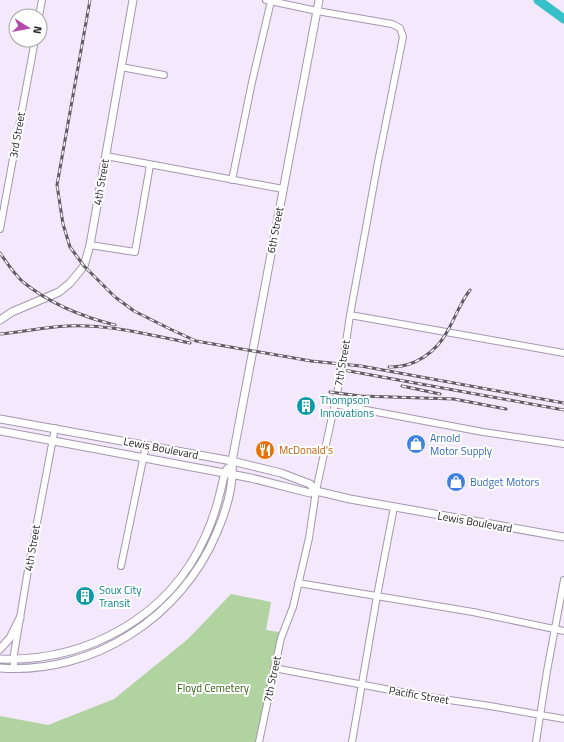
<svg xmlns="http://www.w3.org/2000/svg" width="564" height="742" font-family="'Titillium Web',sans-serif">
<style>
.green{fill:#b1d3a0}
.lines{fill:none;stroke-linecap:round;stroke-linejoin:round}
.river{stroke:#36c1ca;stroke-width:9}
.minor-casing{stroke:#a597ae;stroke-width:8}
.major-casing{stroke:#a597ae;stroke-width:9}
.minor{stroke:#fff;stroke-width:6}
.major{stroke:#fff;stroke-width:7}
.rail-casing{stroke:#635b67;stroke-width:3}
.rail{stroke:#fff;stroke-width:1.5;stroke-dasharray:4.5;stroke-linecap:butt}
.labels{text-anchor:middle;stroke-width:4;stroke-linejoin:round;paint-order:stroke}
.street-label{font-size:11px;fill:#27212a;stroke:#fff}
.culture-label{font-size:11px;fill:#0d838f;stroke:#fff;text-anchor:start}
.shop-label{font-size:11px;fill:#366cbe;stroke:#fff;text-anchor:start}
.food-label{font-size:11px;fill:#c56008;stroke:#fff;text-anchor:start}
.park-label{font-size:11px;fill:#2f5a0a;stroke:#fff}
</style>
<rect width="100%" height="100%" fill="#f4e8fc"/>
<!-- green -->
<path class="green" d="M231 594 271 602 266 630 279 632 257 742H0V716L48 725 114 699 188 639Z"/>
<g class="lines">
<!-- river -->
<path class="river" d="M538 0 564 19"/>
<defs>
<path id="minor" d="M39 16 42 0
M121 67 164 75
M106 156 283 189
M232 180 252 82 271 1
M0 229 35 40
M90 245 135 252 150 165
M350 315 564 353
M334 404 483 432 564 444
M121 566 146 445
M298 583 473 612 564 631
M274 668 422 696 490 706 564 719
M14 669V654L28 570 55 428
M259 742 281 638 293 607 309 538 316 491 342 370 350 315 377 167 403 37 400 28 392 24 317 11 266 0
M352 742 377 596 394 507
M536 742 547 671 564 580"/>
<path id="major" d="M0 320 12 312 59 292 70 283 84 266 90 245 133 0
M0 419 232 461 281 473 310 484 316 491
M0 431 251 478 310 493 316 491 350 499 564 537
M0 649 10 638 20 618
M0 659C87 662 169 617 205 537 215 516 220 494 225 472L228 468
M0 668C93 675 182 617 217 532 227 509 234 485 232 461L319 0"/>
</defs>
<!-- minor casing -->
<use href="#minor" class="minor-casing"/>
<!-- major casing -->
<use href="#major" class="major-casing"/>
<!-- minor -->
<use href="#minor" class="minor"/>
<!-- major -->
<use href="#major" class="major"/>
<defs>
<path id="rail" d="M90 0 57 185 63 224 70 247 84 266 115 297 134 311 170 329 196 341 311 361 361 366 564 403
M0 253C7 263 14 274 23 282 49 303 83 317 115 325
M0 334C22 332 44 327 67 326 108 324 150 335 190 343
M389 367C414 368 437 352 448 330 456 316 460 303 470 290
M338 369 564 410
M402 386 440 394
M330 392 360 396 454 399 506 409"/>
</defs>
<!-- rail casing -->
<use href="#rail" class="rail-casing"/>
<!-- rail -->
<use href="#rail" class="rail"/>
</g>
<!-- icons -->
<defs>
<symbol id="building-disc" viewBox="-11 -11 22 22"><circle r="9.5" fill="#0f9aa8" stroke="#fff"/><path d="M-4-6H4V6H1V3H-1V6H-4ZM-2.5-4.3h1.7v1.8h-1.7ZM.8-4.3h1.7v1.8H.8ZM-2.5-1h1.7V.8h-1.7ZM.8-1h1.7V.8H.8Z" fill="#fff"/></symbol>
<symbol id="shop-disc" viewBox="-11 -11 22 22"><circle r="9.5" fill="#3f7fe0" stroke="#fff"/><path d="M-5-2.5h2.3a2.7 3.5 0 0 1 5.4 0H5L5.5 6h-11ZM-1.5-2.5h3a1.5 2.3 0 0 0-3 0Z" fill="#fff"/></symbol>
<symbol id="restaurant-disc" viewBox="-11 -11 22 22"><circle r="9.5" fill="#e8710a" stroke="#fff"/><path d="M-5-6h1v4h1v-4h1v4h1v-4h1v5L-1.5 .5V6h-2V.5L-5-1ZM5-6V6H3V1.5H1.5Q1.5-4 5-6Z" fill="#fff"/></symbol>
</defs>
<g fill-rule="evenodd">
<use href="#building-disc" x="295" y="395" width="22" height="22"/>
<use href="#shop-disc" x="405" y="433" width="22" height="22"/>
<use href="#restaurant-disc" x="254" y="439" width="22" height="22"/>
<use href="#shop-disc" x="445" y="471" width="22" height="22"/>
<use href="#building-disc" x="74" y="585" width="22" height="22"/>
</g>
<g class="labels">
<!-- street labels -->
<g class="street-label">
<text transform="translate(17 135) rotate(-80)" y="4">3rd Street</text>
<text transform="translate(101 182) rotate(-80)" y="4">4th Street</text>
<text transform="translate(275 230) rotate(-79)" y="4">6th Street</text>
<text transform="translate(342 363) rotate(-80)" y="4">7th Street</text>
<text transform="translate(161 448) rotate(11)" y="4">Lewis Boulevard</text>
<text transform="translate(475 522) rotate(10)" y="4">Lewis Boulevard</text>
<text transform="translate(32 548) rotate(-80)" y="4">4th Street</text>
<text transform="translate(272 679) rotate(-78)" y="4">7th Street</text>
<text transform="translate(419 695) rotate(10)" y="4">Pacific Street</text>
</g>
<!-- culture labels -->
<g class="culture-label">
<text x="320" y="404">Thompson<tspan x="320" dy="13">Innovations</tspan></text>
<text x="99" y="594">Soux City<tspan x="99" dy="13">Transit</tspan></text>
</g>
<!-- shop labels -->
<g class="shop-label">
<text x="430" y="442">Arnold<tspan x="430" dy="13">Motor Supply</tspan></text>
<text x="470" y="486">Budget Motors</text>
</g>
<!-- food labels -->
<g class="food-label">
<text x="279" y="454">McDonald's</text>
</g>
<!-- park labels -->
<g class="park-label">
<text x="213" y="692">Floyd Cemetery</text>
</g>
</g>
<!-- north arrow -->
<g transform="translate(28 28) rotate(101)"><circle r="19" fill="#ffffff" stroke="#a9a6aa"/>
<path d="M0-3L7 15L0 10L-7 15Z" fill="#b44aab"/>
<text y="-6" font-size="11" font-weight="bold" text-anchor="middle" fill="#27212a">N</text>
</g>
</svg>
